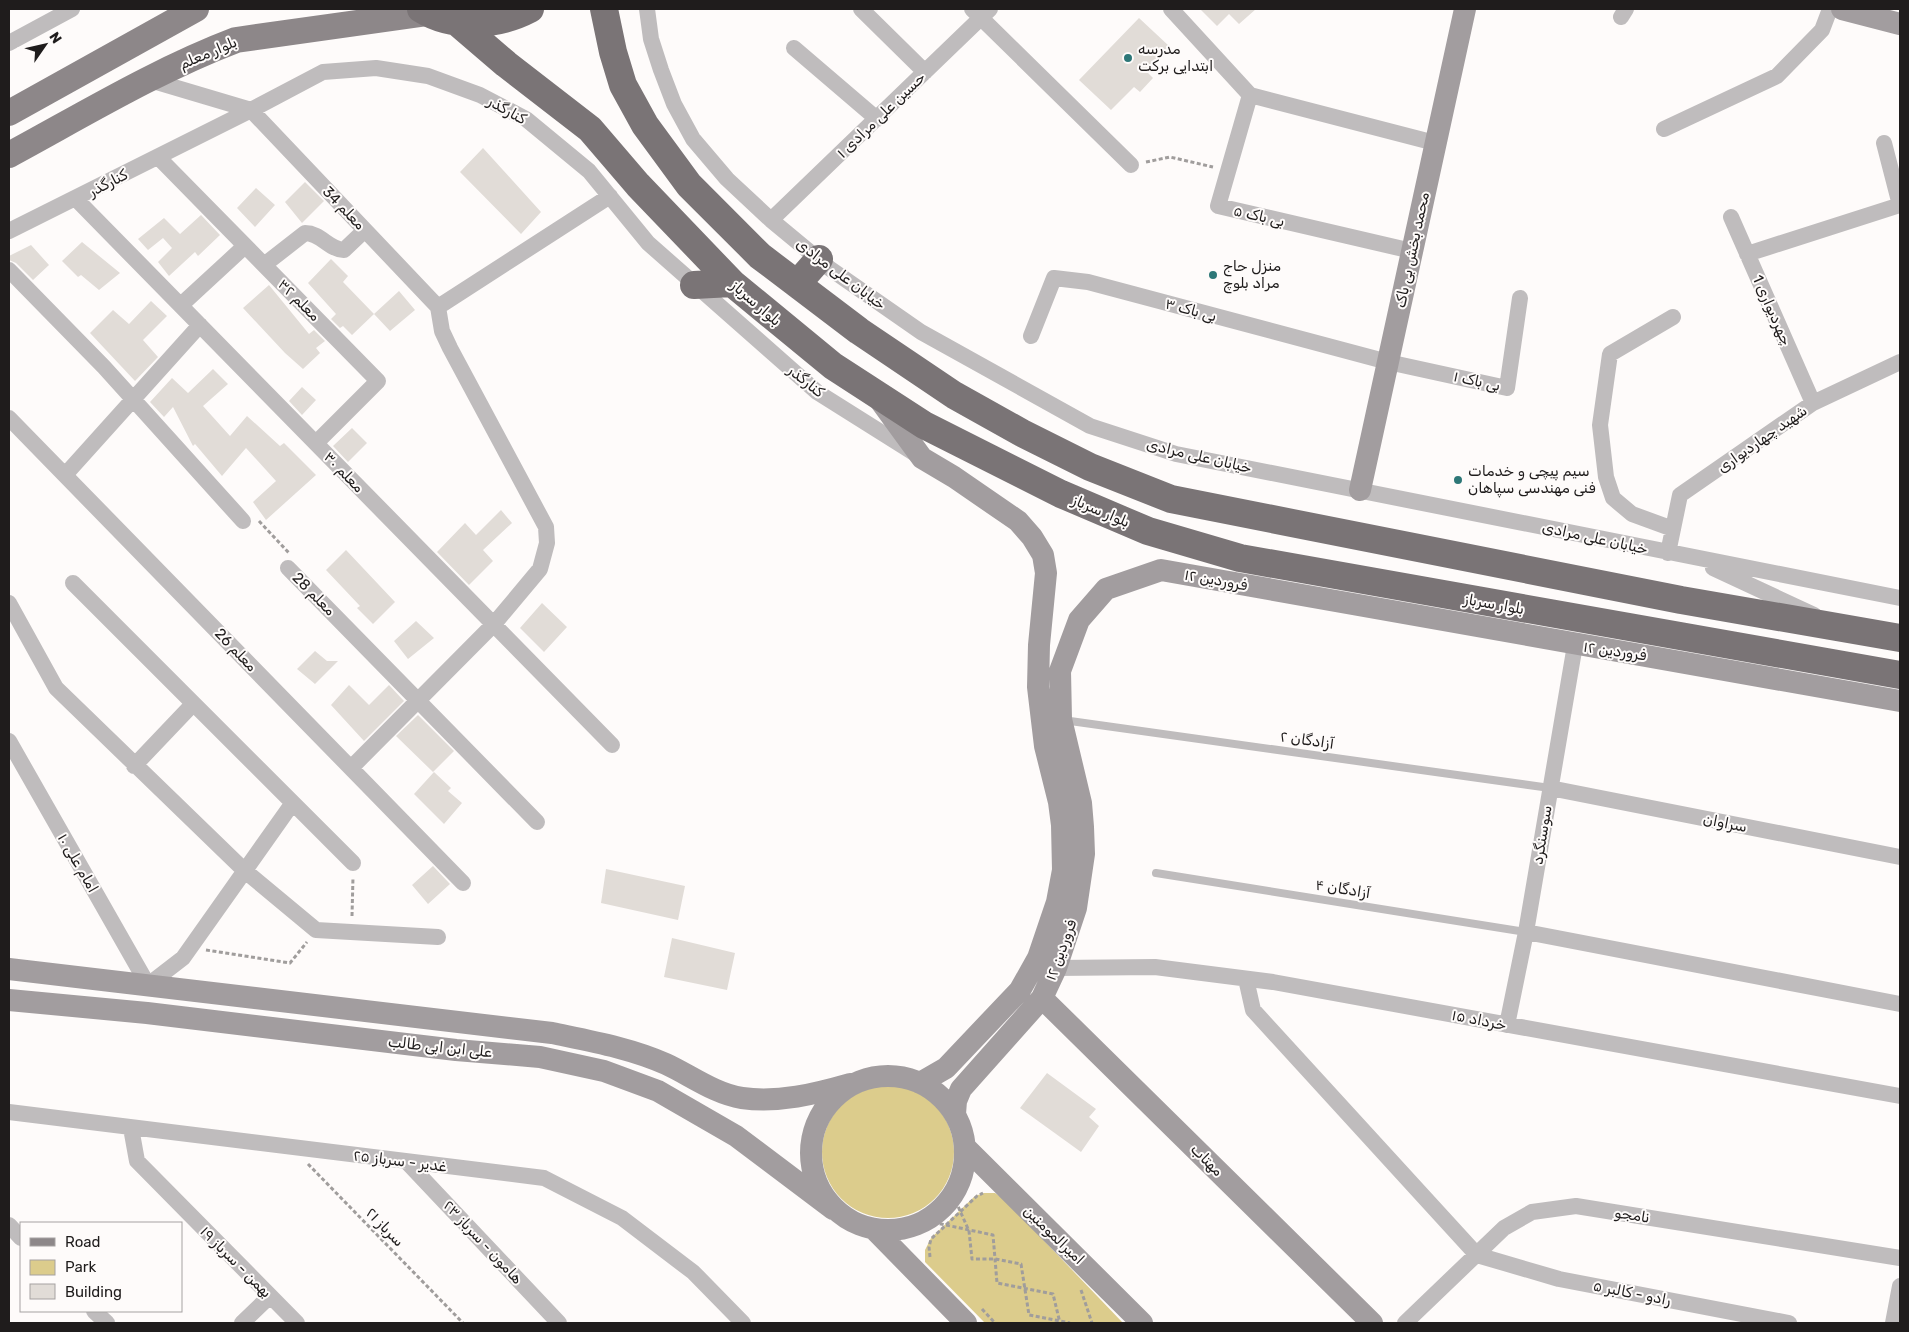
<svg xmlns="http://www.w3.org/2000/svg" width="1909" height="1332" font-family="Rubik,'Noto Sans Arabic',sans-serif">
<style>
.green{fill:#dccc8c}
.building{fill:#e1dcd7}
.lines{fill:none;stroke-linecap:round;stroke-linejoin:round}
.path{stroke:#a09d9c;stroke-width:3;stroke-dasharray:4 2.5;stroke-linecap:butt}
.lane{stroke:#bfbcbd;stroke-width:8}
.street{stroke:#bfbcbd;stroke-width:16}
.secondary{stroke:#a29d9f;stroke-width:22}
.primary{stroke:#8d8789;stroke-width:26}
.highway{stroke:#7a7476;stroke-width:28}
.poi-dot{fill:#2d7777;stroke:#fefbfa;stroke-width:2}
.labels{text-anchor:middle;stroke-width:4;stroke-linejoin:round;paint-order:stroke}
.poi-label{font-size:15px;fill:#1f1c1c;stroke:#fefbfa;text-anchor:start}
.street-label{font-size:15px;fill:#1f1c1c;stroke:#fefbfa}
</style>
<rect width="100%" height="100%" fill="#fefbfa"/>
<!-- green -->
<path class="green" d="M822 1152a66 66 0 1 1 132 0a66 66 0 1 1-132 0Z
M984 1193H995L1004 1199 1123 1323H985L925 1262V1250L931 1238 975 1196Z"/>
<!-- building -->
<path class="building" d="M1200 9H1256L1239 24 1229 14 1217 26Z
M1139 18 1169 46 1145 70 1153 78 1140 92 1134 87 1111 110 1079 80Z
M483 148 541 212 521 234 460 172Z
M305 182 324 201 302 223 285 202Z
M256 188 275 205 255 227 237 208Z
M201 215 220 235 198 256 195 252 169 276 158 262 172 248 163 238 148 250 138 239 164 218 180 234Z
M82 242 120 273 99 290 81 275 78 277 62 261Z
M31 245 49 265 33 280 16 263 9 260V256Z
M331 259 348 276 343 282 374 314 352 335 343 326 340 328 331 319 336 314 308 283Z
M269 285 309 334 314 330 325 341 316 348 320 353 303 369 285 353 243 308Z
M399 291 415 310 390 331 374 314Z
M151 301 167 316 143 340 158 357 135 381 90 333 113 310 129 324Z
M213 369 228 384 203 406 230 436 247 416 280 446 284 443 316 475 266 520 253 502 276 481 246 448 222 476 195 444 193 446 173 407 164 417 150 402 172 378 188 393Z
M302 387 316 400 302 415 289 401Z
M352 428 367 443 348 462 333 446Z
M501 510 512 523 483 550 493 561 469 585 437 552 465 523 476 535Z
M346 550 395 602 373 624 357 608 360 606 326 570Z
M542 603 567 627 544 652 520 628Z
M416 621 434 638 408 659 394 641Z
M315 651 327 661H338L315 684 297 669Z
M349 685 369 705 389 685 404 701 364 741 331 705Z
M418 715 454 751 433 772 396 736Z
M434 772 451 788 448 791 462 803 444 824 414 794Z
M433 866 450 884 428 904 412 885Z
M606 869 685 886 678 920 601 903Z
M672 938 735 953 727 990 664 977Z
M1047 1073 1096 1109 1089 1117 1099 1126 1081 1152 1020 1108Z"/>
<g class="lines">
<!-- path -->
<path class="path" d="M1146 162 1170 157 1213 167
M259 521 289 553
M352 916 353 877
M206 950 290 963 307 942
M308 1164 463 1323
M953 1195 969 1231 972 1259H995L1021 1264 1029 1315 1070 1323
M927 1221 993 1235 997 1283 1053 1294 1060 1323
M930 1257 929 1247 931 1239 977 1196 983 1193
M1081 1290 1092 1323
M982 1309 995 1323"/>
<!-- lane -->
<path class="lane" d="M1063 720 1550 788
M1156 873 1526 932"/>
<!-- street -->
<path class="street" d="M647 9 651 39 661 70 674 104 693 139 727 179 771 220 829 268 921 332 1090 426 1176 454 1900 598
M861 9 925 72
M972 9 1131 165
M1171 9 1250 95 1435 143
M1621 17 1626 9
M9 43 72 9
M794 48 877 119
M150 80 251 110 438 307
M1250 95 1218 206 1412 251
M1664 129 1777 76 1822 30 1830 9
M158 157 378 381 316 443
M76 199 612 745
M1731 217 1813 403
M771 220 990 9
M9 231 251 110 323 72 376 68 428 76 480 95 526 119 589 171 648 243 817 392 914 453
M1747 254 1900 205 1884 143
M264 265 305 233C321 233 328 249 344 250L365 230
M9 270 104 367 243 521
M181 305 245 246
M438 307 610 196
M1673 317 1610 354 1600 425 1606 477 1613 498 1632 514 1673 529
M1031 336 1054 278 1088 282 1388 362 1507 388 1520 298
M9 418 463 883
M65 475 200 325
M1668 553 1680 495 1813 403 1900 362
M288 568 537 822
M1713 568 1814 615
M73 583 353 863
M9 603 56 688 245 871 316 930 438 937
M9 741 148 985 183 958 292 804
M134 766 193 704
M351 768 494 624 540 569 547 543 546 527 450 348 442 331 438 307
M1550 788 1900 857
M1526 932 1900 1004
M1056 968 1155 967 1273 982 1900 1096
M1246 979 1253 1010 1477 1255 1559 1279 1789 1323
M1507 1025 1526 932 1575 645
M9 1112 544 1178 622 1218 693 1272 743 1323
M131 1128 137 1161 297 1323
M406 1161 559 1323
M9 1225 21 1238
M94 1311 107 1323
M242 1323 270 1296
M1405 1323 1504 1228 1532 1212 1576 1206 1900 1258
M1893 1323 1900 1286"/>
<!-- secondary -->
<path class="secondary" d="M1842 9 1900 24
M879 399 922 458 954 477 1018 521 1032 537 1043 555 1046 573 1039 645 1038 687 1045 746 1059 802 1062 825 1063 870 1057 902 1038 958 1020 990 946 1068 920 1083
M1360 490 1465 9
M9 969 552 1033C590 1041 630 1048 666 1064 690 1075 715 1094 742 1098 779 1103 815 1094 850 1084
M1042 998 1372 1323
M9 1000 147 1013 456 1050 540 1057 604 1071 658 1091 736 1136 833 1209
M811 1153a77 77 0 1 1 154 0a77 77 0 1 1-154 0Z
M955 1114 956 1101 961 1089 1042 998 1056 968 1076 908 1084 854 1083 827 1081 803 1061 719 1060 671 1079 620 1106 589 1161 570 1900 701
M965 1147 1142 1323
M875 1230 966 1323"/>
<!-- primary -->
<path class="primary" d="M9 113 196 9
M9 155C83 115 157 70 236 40L428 13"/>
<!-- highway -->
<path class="highway" d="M421 9C453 29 498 26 530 9
M604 9 613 52 623 85 645 125 689 185 760 256 859 331 954 395 1022 433 1090 467 1171 499 1681 600 1900 638
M457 22 506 64 590 129 638 185 732 283 833 366 924 425 1061 494 1148 531 1240 558 1900 675
M797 284 819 259
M694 285 732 283"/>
</g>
<!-- markers -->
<g class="poi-dot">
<circle cx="1128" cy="58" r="5"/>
<circle cx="1213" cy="275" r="5"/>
<circle cx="1458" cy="480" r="5"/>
</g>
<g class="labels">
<!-- poi labels -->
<g class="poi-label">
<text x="1138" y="54">مدرسه<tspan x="1138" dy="17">ابتدایی برکت</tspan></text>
<text x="1223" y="271">منزل حاج<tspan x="1223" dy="17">مراد بلوچ</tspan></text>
<text x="1468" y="476">سیم پیچی و خدمات<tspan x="1468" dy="17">فنی مهندسی سپاهان</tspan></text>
</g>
<!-- street labels -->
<g class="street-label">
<text transform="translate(208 53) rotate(-23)" y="5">بلوار معلم</text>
<text transform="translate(507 110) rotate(30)" y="5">کنارگذر</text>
<text transform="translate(881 115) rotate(-44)" y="5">حسین علی مرادی ۱</text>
<text transform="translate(108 183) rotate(-27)" y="5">کنارگذر</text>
<text transform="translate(344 208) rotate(46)" y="5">معلم 34</text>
<text transform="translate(1259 216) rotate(13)" y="5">بی باک ۵</text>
<text transform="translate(1412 250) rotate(-78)" y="5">محمد بخش بی باک</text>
<text transform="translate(841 274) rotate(37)" y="5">خیابان علی مرادی</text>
<text transform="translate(299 300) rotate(45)" y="5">معلم ۳۲</text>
<text transform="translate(756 303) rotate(41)" y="5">بلوار سرباز</text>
<text transform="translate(1191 310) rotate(15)" y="5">بی باک ۳</text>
<text transform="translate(1772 310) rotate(66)" y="5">چهردیواری 1</text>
<text transform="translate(806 381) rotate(39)" y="5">کنارگذر</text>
<text transform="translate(1477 381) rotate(12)" y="5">بی باک ۱</text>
<text transform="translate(1762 439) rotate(-35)" y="5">شهید چهاردیواری</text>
<text transform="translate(1199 456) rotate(13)" y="5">خیابان علی مرادی</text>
<text transform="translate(344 472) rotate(46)" y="5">معلم ۳۰</text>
<text transform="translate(1101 511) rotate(23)" y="5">بلوار سرباز</text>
<text transform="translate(1595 538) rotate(12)" y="5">خیابان علی مرادی</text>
<text transform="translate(1216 580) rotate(10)" y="5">۱۲ فروردین</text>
<text transform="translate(314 594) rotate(45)" y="5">معلم 28</text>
<text transform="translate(1494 604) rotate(10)" y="5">بلوار سرباز</text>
<text transform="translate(236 650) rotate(46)" y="5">معلم 26</text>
<text transform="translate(1615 651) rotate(8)" y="5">۱۲ فروردین</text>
<text transform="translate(1307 740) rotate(8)" y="5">آزادگان ۲</text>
<text transform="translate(1725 823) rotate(11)" y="5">سراوان</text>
<text transform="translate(1542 835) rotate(-81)" y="5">سوسنگرد</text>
<text transform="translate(78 863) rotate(60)" y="5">امام علی ۱۰</text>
<text transform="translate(1343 889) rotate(9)" y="5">آزادگان ۴</text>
<text transform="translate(1061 950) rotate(-70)" y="5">۱۲ فروردین</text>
<text transform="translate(1479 1020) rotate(11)" y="5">۱۵ خرداد</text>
<text transform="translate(440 1047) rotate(6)" y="5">علی ابن ابی طالب</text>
<text transform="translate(1207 1160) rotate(45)" y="5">مهتاب</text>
<text transform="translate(400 1161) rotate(7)" y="5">غدیر - سرباز ۲۵</text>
<text transform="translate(1632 1215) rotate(9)" y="5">نامجو</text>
<text transform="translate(385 1227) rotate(46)" y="5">سرباز ۲۱</text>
<text transform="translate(1054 1235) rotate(44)" y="5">امیرالمومنین</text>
<text transform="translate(483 1242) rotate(47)" y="5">هامون - سرباز ۲۳</text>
<text transform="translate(236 1262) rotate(45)" y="5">بهمن - سرباز ۱۹</text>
<text transform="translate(1632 1293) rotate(11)" y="5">رادو - کالبر ۵</text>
</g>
</g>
<!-- border -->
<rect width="1909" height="1332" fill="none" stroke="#1f1c1c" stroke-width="20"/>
<!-- legend -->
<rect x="20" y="1222" width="162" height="90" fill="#fefbfa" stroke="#a5a2a1"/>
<rect x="30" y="1238" width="25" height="8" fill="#8d8789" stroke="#a5a2a1"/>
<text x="65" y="1247" font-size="15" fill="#1f1c1c">Road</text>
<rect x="30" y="1260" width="25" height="15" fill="#dccc8c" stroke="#a5a2a1"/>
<text x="65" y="1272" font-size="15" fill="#1f1c1c">Park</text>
<rect x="30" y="1284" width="25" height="15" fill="#e1dcd7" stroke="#a5a2a1"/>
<text x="65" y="1297" font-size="15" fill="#1f1c1c">Building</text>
<!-- north arrow -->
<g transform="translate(45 45) rotate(56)" stroke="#fefbfa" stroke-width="4" paint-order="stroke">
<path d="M0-4L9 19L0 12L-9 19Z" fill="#1f1c1c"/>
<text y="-8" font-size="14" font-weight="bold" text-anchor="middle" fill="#1f1c1c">N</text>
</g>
</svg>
